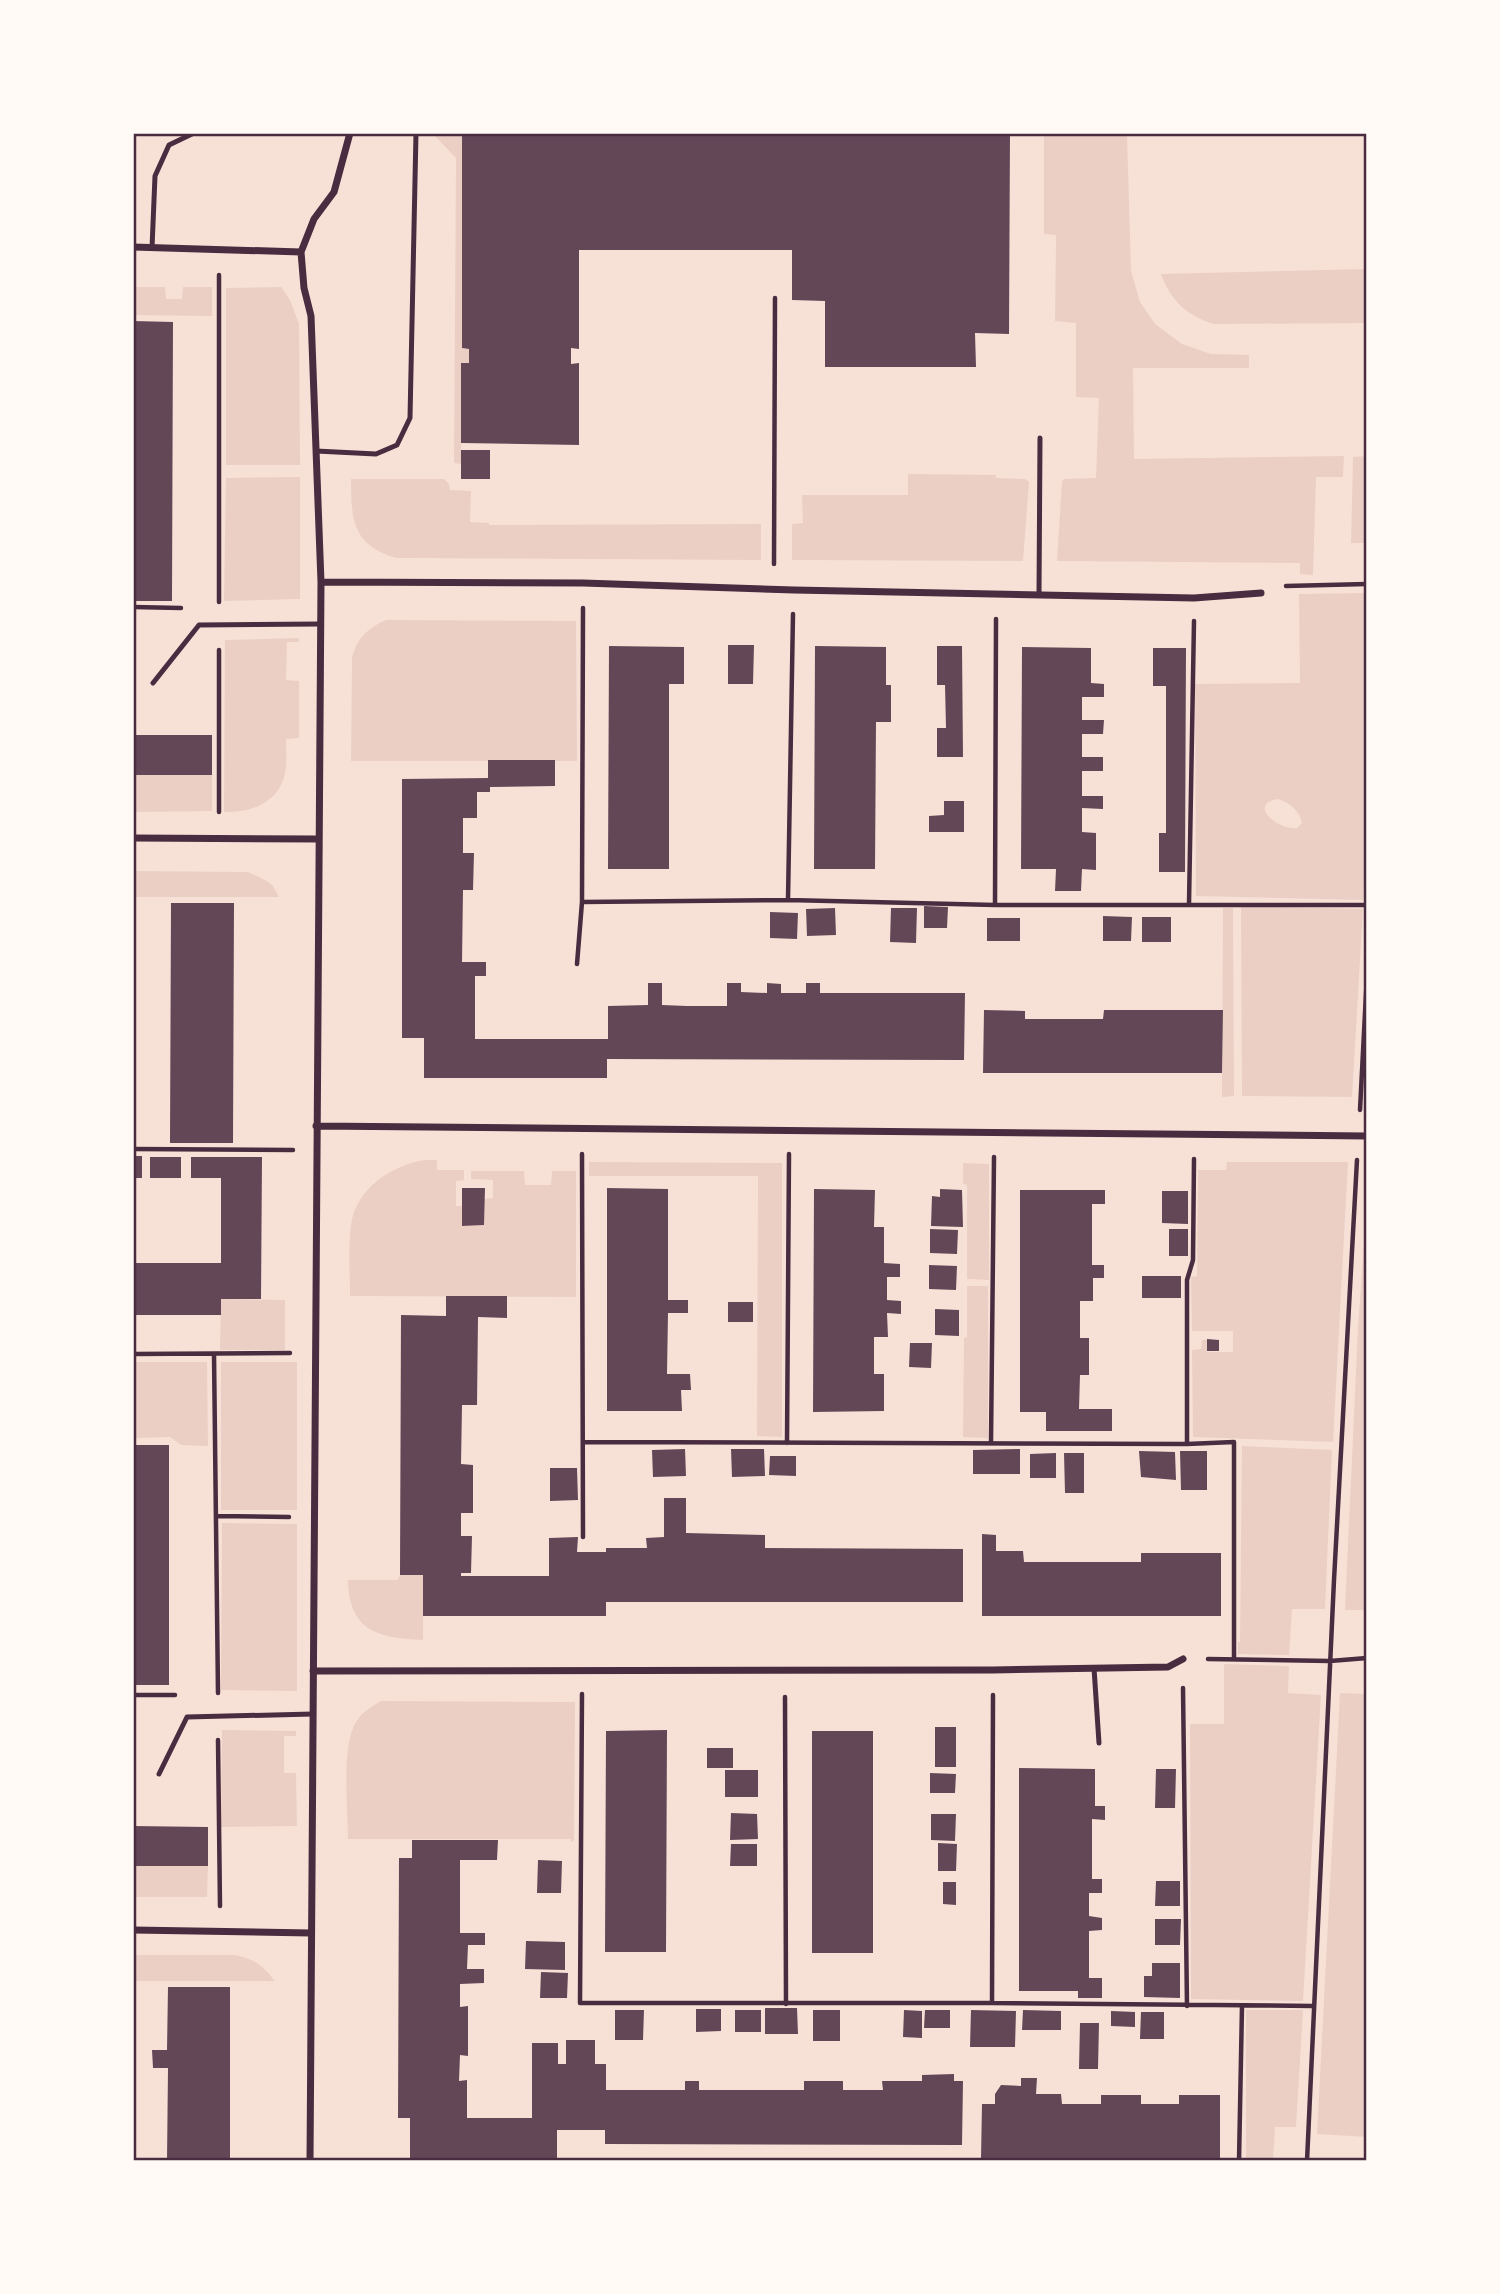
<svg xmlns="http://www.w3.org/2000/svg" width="1500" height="2294" font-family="'PT Serif',serif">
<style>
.green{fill:#ebcfc5;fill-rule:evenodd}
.building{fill:#644757}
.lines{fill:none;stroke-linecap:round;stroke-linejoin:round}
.path{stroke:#4a2c40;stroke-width:4.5}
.service{stroke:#4a2c40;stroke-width:5}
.minor{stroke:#4a2c40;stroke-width:7}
.neatline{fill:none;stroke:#4a2c40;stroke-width:2.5}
</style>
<rect width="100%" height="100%" fill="#f7e1d7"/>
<!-- green -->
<path class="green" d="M432 133H462V348L469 349V363H461V464L454 463 456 158Z
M1044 133H1127L1131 271 1140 302 1155 324 1182 344 1211 354 1249 355V368H1133L1134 459 1344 456 1343 477H1316L1313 575 1300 574V563L1057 561 1062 481 1064 479 1096 478 1099 398 1076 397V323L1055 321 1056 235 1044 234Z
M1367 269V323L1214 324C1187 316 1171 301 1161 274Z
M133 287H165L166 299H182L183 287H212V316L133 315Z
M281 287 290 300 299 324 300 465H226V288Z
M1367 456V543H1351L1353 457Z
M908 474 996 475V478L1025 479 1029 482 1023 561 792 560V524L803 523 802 495H908Z
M300 477V599L224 601 226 478Z
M351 479H444L449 484 450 490 471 491 470 522 489 523V525L761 524V560L396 558C352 545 351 519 351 479Z
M1367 593V833L1363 900 1196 896 1195 684 1300 683 1299 594ZM1278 799C1289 802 1300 811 1302 823L1297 828C1278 831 1247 804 1278 799Z
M386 620 576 621 577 761H351L352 658C357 638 368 628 386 620Z
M299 638V642H287L286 680 299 681V738L286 739C286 750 287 762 285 773 279 803 251 813 224 812L225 640Z
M133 775H212V811L133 812Z
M133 871 248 872 267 881 273 886 279 897H133Z
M1241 906 1363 909 1352 1097 1242 1096Z
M1223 908H1233L1234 1096 1222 1097Z
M424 1160H437V1170H464V1180L456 1181V1206H462L463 1226 484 1225V1199L493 1198V1180L471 1179V1171H524L525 1185H551L552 1171H576V1297L350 1296C350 1273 348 1248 351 1225 356 1189 390 1166 424 1160Z
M589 1162 782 1163V1437L757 1436 758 1176H589Z
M1227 1162H1348L1333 1442 1193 1437 1192 1350 1201 1349 1202 1340H1207V1352H1233V1331H1192L1191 1277 1197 1276 1198 1170H1226Z
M963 1163 989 1164V1280L967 1279V1185L963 1184Z
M1367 1200V1610H1345L1358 1328Z
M967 1286H988V1438L963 1437 964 1338 967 1337Z
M221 1299 285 1300V1350H220Z
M133 1362H207L208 1446 181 1445 170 1437 133 1438Z
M221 1362H297V1510H221Z
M1242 1446 1332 1450 1325 1609H1292L1289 1655 1238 1654V1642H1240Z
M222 1523 297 1524V1691L221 1690Z
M400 1575H423V1640C379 1638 349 1632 348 1580H398Z
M1224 1664 1289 1666 1288 1693 1321 1695 1303 2001 1191 1999 1190 1724H1224Z
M1340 1693 1367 1694V2137L1317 2134Z
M381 1701 575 1702 574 1841 571 1842V1839H348C348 1810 341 1746 356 1722 362 1712 371 1707 381 1701Z
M222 1730 296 1731V1736H284V1773H296L297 1826 221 1827Z
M133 1866H208L207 1897H133Z
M133 1955H234C254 1958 263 1966 275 1981H133Z
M1246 2010H1303L1296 2127H1275L1273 2161H1246Z"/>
<!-- building -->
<path class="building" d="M462 133 1010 134 1009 334 975 333 976 367H825V301L792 300V250H579V349L571 348V364L579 363V445L461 443V363H469V349L462 348Z
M133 321 173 322 172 601H133Z
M461 450H490V479H461Z
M728 645H754L753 684H728Z
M609 646 684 647V684H669V869H608Z
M815 646 886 647V685H891V722H876L875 869H814Z
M937 646H962L963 757H937V728H946L945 685H937Z
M1022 647 1091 648V683L1104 684V697H1082V720H1104L1103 734H1082V757H1103V771H1082V796H1103V809L1082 808V832L1096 833V870L1082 869 1081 891H1055L1056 869H1021Z
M1153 648H1186L1185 872H1159V833H1166V686H1153Z
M133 735H212V775H133Z
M488 760H555V786L490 787V792H477V818H463V853H474L473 890H463L462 962H486V976H475V1039H608V1006L648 1005V983H662V1005L687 1006H727V983H741V992L767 993V983L781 984V993H806V983H820V993H965L964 1060 607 1059V1078H424V1038H402V779L488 778Z
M944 801H964V832H929V816L944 815Z
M171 903H234L233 1143H170Z
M924 906 948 907 947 928H924Z
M835 908 836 935 807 936 806 909Z
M891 908H917L916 943 890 942Z
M770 912 798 913 797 939 770 938Z
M1103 916 1132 917 1131 941H1103Z
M1142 917H1171V942H1142Z
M987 918H1020V941H987Z
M984 1010 1025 1011V1019H1103L1104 1010H1223L1222 1073H983Z
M133 1156H142V1178H133Z
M150 1157H181V1178H150Z
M191 1157H262L261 1299H221V1315H133V1263H221V1178H191Z
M462 1188H485L484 1225 462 1226Z
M607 1188 668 1189V1300H688V1313H668L667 1374H690L691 1390H681L682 1411H607Z
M814 1189 875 1190 874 1227H884V1263L900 1264V1277H887V1300L901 1301V1314L887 1313 888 1337H874V1374H884V1411L813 1412Z
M940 1189 962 1190 963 1227 931 1226 932 1196 940 1197Z
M1020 1190H1105V1204H1092V1265H1104V1278H1093V1301H1080V1338H1089V1375H1080L1079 1409H1112V1431H1046V1412H1020Z
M1162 1191H1188V1224L1162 1223Z
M930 1229 958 1230 957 1254 930 1253Z
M1169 1229H1188V1256H1169Z
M929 1265 957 1266 956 1290 929 1289Z
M1142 1276H1181V1298H1142Z
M446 1296H507V1318L478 1317 477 1405H462L461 1464 473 1465V1513H461V1536H472L471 1573H461V1576H549V1538L578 1537 577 1552H606V1548H647L646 1538 664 1537V1498H686V1533L765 1535V1548L963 1549V1602H606V1616H423V1575H400L401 1315 446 1316Z
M728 1302H753V1322H728Z
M935 1309 959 1310V1336L935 1335Z
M1207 1339 1219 1340V1351H1207Z
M910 1343H932L931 1368 909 1367Z
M133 1445H169V1685H133Z
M685 1449 686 1476 653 1477 652 1450Z
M731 1449H764L765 1476 732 1477Z
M1020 1449V1474H973V1450Z
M1139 1451 1175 1452 1176 1480 1141 1477Z
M1180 1451H1207V1490H1181Z
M1056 1453V1478H1030V1454Z
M1064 1453H1084V1493H1065Z
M770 1456H796V1476L769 1475Z
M550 1468H577L578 1500 550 1501Z
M982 1534 996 1535V1551H1023L1024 1562H1141V1553H1221V1616H982Z
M935 1727H956V1767H935Z
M667 1730 666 1952H605L606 1731Z
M812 1731H873V1953H812Z
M707 1748H733V1768H707Z
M1019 1768 1095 1769V1806H1105V1820L1092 1819V1879H1102V1893H1089V1916L1102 1918V1930L1089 1931V1978H1102V1998H1078V1991H1019Z
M1156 1769H1176L1175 1808H1155Z
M725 1770H758V1797H725Z
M930 1773 956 1774 955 1793H930Z
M731 1813 757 1814 758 1839 730 1840Z
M931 1814H956L955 1841 931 1840Z
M133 1826 208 1827V1866H133Z
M412 1840H498L497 1860H460V1933H485V1945H468L467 1969H484V1983L460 1984V2007L468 2006V2056L460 2055 459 2081 467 2080V2118H532V2043H558V2064H566V2040H595V2064H606V2090H685V2081H699V2090H804V2081H843V2090H883L882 2081H922V2075L954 2074V2081H963L962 2145 605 2144V2130H557V2158H410V2118H398L399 1858H412Z
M938 1843 957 1844 956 1871H938Z
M731 1844H757V1866H730Z
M538 1860 562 1861 561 1893H537Z
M1156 1881H1180V1906H1155Z
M943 1882H956V1905L943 1904Z
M1155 1919H1181L1180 1945H1155Z
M526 1941 565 1942V1970L525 1969Z
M1152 1963H1180V1998L1144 1997V1976H1152Z
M541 1972 568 1973 567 1998H540Z
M168 1987H230V2161H167L168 2068H153L152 2050H167Z
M765 2008H797L798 2034H765Z
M696 2009H721V2031L696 2032Z
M615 2010H644L643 2040H615Z
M735 2010H761V2032H735Z
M813 2010H840V2041H813Z
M904 2010 922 2011V2038L903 2037Z
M925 2010H950V2028H924Z
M971 2010 1016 2011 1015 2047H970Z
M1023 2010 1061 2011V2030H1022Z
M1111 2011 1135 2012V2027L1111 2026Z
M1141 2012H1164V2039H1140Z
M1080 2023H1099L1098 2069H1079Z
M1021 2078H1037L1036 2094H1061L1062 2104H1101V2095H1141V2104H1179V2095H1220V2159L981 2158 982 2104H995V2094L1001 2085 1021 2086Z"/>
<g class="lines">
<!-- path -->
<path class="path" d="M774 564 775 298
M1286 586 1367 584
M219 602V275
M133 607 181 608
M219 812V650
M788 900 793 614
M582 902 788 900 995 905H1367
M1189 904 1194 621
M995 905 996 619
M577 964 582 902 583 608
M1360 1110 1367 974
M133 1149 293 1150
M582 1154 583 1537
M133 1354 290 1353
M214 1354 218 1693
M583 1442 1187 1444V1280L1193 1260 1194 1159
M787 1443 789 1154
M991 1443 994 1157
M1187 1444 1234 1442V1659
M216 1516 289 1517
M1208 1659 1330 1661 1367 1658
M1183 1688 1187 2006
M582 1694 580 2003H992L1313 2006
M133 1695H175
M785 1697 786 2004
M218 1740 220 1906
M992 2003 993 1695
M1239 2161 1242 2006
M1307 2161 1334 1580 1357 1160"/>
<!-- service -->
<path class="service" d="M152 248 155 176 169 145 194 133
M316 451 376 454 397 445 410 418 416 133
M1039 595 1040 438
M153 683 199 625 320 624
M1094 1668 1099 1743
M159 1774 187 1717 313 1714"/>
<!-- minor -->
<path class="minor" d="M133 247 301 252
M321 582 583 583 794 590 1194 598 1261 593
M133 838 319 839
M316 1126 1367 1136
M313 1671 993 1670 1168 1667 1183 1659
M133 1930 311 1933
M310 2161 321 582 311 316 304 288 301 252 314 219 334 192 350 133"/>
</g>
<!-- border -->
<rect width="1500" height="2294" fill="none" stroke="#fffaf5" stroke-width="270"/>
<rect x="135" y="135" width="1230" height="2024" class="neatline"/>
</svg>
